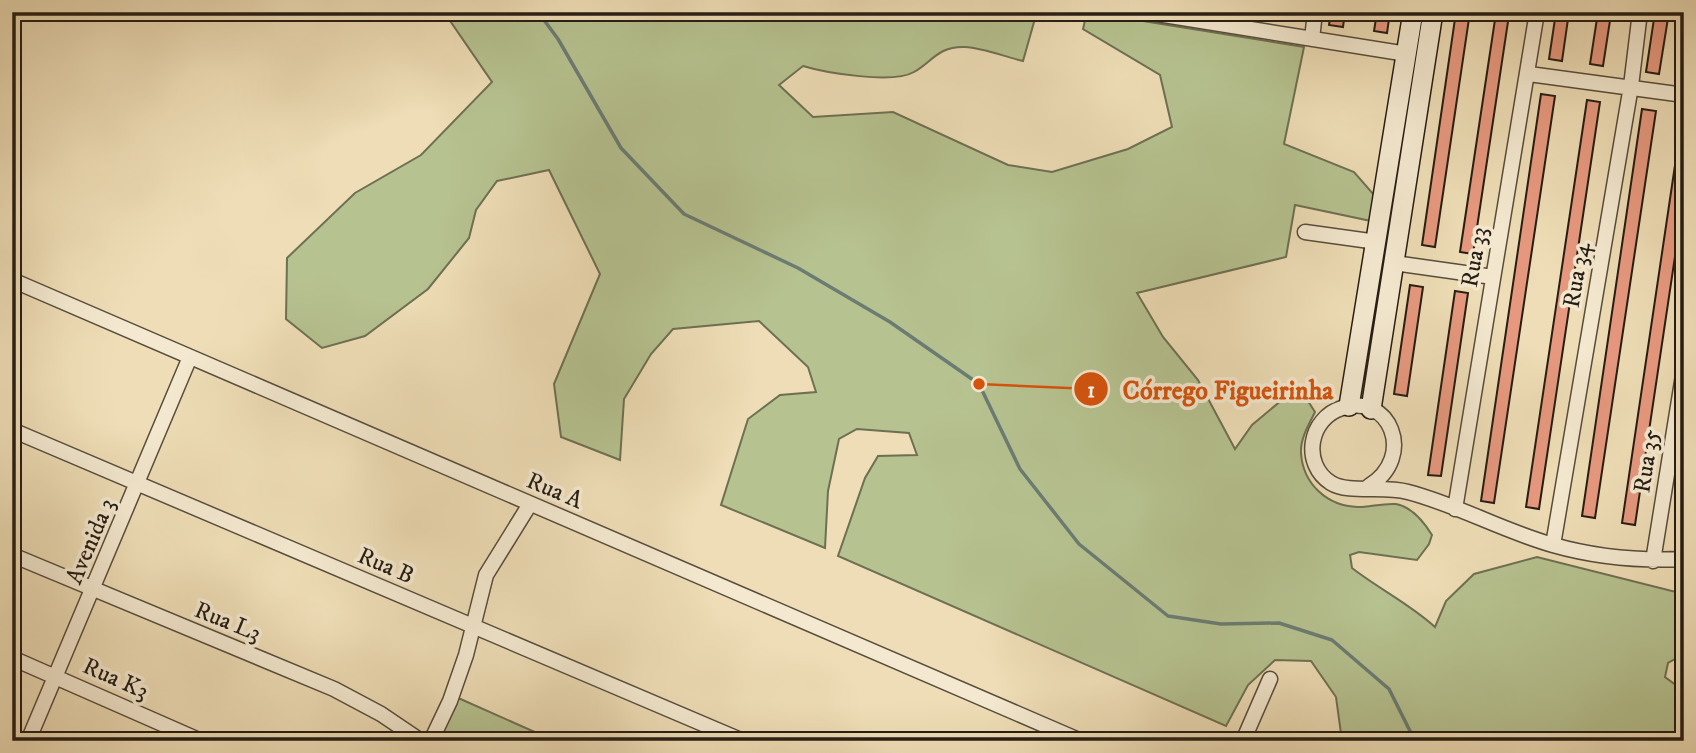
<svg xmlns="http://www.w3.org/2000/svg" width="1696" height="753" font-family="'IM FELL DW Pica',serif">
<style>
.green{fill:#b6c290;stroke:#6e7052;stroke-width:2}
.lines{fill:none;stroke-linecap:round;stroke-linejoin:round}
.stream{stroke:#6b7c73;stroke-width:3.5}
.building{fill:#e7997f;stroke:#261d14;stroke-width:2}
.street-casing{stroke:#584d3c;stroke-width:17}
.secondary-casing{stroke:#261d14;stroke-width:22}
.street{stroke:#f4e9d0;stroke-width:14}
.secondary{stroke:#f4e9d0;stroke-width:19}
.labels{text-anchor:middle;stroke-width:7;stroke-linejoin:round;paint-order:stroke}
.street-label{font-size:24px;fill:#261d14;stroke:#f4e9d0}
.leader{fill:none;stroke:#d5530d;stroke-width:2.5}
.callout-dot{fill:#d5530d;stroke:#f4e9d0;stroke-width:2.5}
.mark-label{font-size:21px;text-anchor:middle;font-weight:bold;fill:#fff}
.callout-label{font-size:26px;text-anchor:middle;font-weight:bold;fill:#d5530d;stroke:#f4e9d0;stroke-width:7;stroke-linejoin:round;paint-order:stroke}
</style>
<rect width="100%" height="100%" fill="#eeddb6"/>
<filter id="stains"><feTurbulence type="fractalNoise" baseFrequency=".00286" numOctaves="4"/><feColorMatrix values="0 0 0 0 .2 0 0 0 0 .09 0 0 0 0 .02 0 0 0 .5 -.17"/></filter>
<radialGradient id="worn" r=".72"><stop offset=".6" stop-color="#630" stop-opacity="0"/><stop offset="1" stop-color="#630" stop-opacity=".3"/></radialGradient>
<!-- green -->
<path class="green" d="M444 12H1030L1034 22 1023 61C1005 57 984 48 965 47 938 46 932 62 914 72 893 84 826 73 803 66L779 85 813 117 893 112 1008 165 1052 172 1128 149 1172 127 1160 75 1083 29 1087 12 1304 47 1284 144 1354 172 1375 196 1371 221 1295 205 1286 257 1137 293 1163 337 1198 380 1235 449 1252 425 1289 394 1306 398 1315 412C1309 424 1300 439 1301 453 1303 484 1327 506 1358 507 1370 507 1383 503 1396 504 1412 507 1424 522 1432 535L1429 544 1417 560 1359 552 1350 555 1352 568C1379 589 1410 604 1435 627L1446 601 1474 574 1537 557 1684 594V654L1668 663 1665 677 1684 691V741H1342L1336 697 1311 661 1275 660 1248 685 1226 726 838 556 865 478 878 456 917 455 909 433 857 429 839 439 828 491 825 548 721 505 748 419 780 395 816 392 808 367 759 321 673 329 651 354 624 399 620 460 561 437 554 384 600 274 549 170 497 181 476 210 469 238 428 289 365 336 322 348 286 319 287 258 355 193 421 155 492 82Z
M456 697 555 741H436Z"/>
<g class="lines">
<!-- stream -->
<path class="stream" d="M538 12 558 39 621 148 684 214 798 268 890 322 979 384 1020 469 1079 544 1168 616 1221 624 1279 623 1332 640 1389 689 1415 741"/>
</g>
<!-- building -->
<path class="building" d="M1331 12H1345L1343 27 1329 25Z
M1377 12H1390L1387 33 1374 31Z
M1456 12H1470L1435 247 1422 245Z
M1556 12H1569L1562 61 1549 59Z
M1598 12 1611 14 1603 66 1590 64Z
M1655 12H1669L1659 74 1646 72Z
M1496 13 1509 15 1473 254 1460 252Z
M1541 94 1555 96 1494 503 1481 501Z
M1587 100 1600 102 1539 509 1526 507Z
M1642 109 1656 111 1595 518 1582 516Z
M1678 145 1684 146V196L1635 525 1622 523Z
M1410 285 1423 287 1407 396 1394 394Z
M1455 291 1468 293 1441 476 1428 475Z"/>
<g class="lines">
<defs>
<path id="street" d="M1145 12 1407 54
M1312 39 1315 12
M1529 74 1684 95
M1305 232 1377 242
M1394 263 1493 277
M12 280 1081 741
M12 430 743 741
M1369 486C1417 456 1389 392 1342 408 1309 418 1301 464 1331 483 1349 494 1384 485 1408 492 1458 505 1503 531 1553 545 1595 557 1640 561 1684 559
M1455 509 1537 12
M1553 545 1631 86 1640 12
M12 555 334 689 381 714 421 741
M1653 561 1684 369
M12 658 201 741
M28 741 190 357
M431 741 450 701 466 655 486 575 530 504
M1243 741 1270 679"/>
<path id="secondary" d="M1349 406 1413 12
M1371 409 1433 12"/>
</defs>
<!-- street casing -->
<use href="#street" class="street-casing"/>
<!-- secondary casing -->
<use href="#secondary" class="secondary-casing"/>
<!-- street -->
<use href="#street" class="street"/>
<!-- secondary -->
<use href="#secondary" class="secondary"/>
</g>
<g class="labels">
<!-- street labels -->
<g class="street-label">
<text transform="translate(1474 257) rotate(-80)" y="8">Rua 33</text>
<text transform="translate(1576 275) rotate(-80)" y="8">Rua 34</text>
<text transform="translate(1646 461) rotate(-81)" y="8">Rua 35</text>
<text transform="translate(555 490) rotate(23)" y="8">Rua A</text>
<text transform="translate(90 541) rotate(-67)" y="8">Avenida 3</text>
<text transform="translate(386 565) rotate(23)" y="8">Rua B</text>
<text transform="translate(228 621) rotate(22)" y="8">Rua L3</text>
<text transform="translate(116 678) rotate(24)" y="8">Rua K3</text>
</g>
</g>
<!-- callouts -->
<path class="leader" d="M979 384L1091 389"/>
<g class="callout-dot">
<circle cx="979" cy="384" r="7"/>
<circle cx="1091" cy="389" r="18"/>
</g>
<g class="mark-label">
<text x="1091" y="397">1</text>
</g>
<g class="callout-label">
<text x="1228" y="399">Córrego Figueirinha</text>
</g>
<!-- margin -->
<rect width="1696" height="753" fill="none" stroke="#eeddb6" stroke-width="42"/>
<rect x="14" y="14" width="1668" height="725" fill="none" stroke="#261d14" stroke-width="3.5"/>
<rect x="21" y="21" width="1654" height="711" fill="none" stroke="#261d14" stroke-width="2"/>
<rect width="100%" height="100%" filter="url(#stains)"/>
<rect width="100%" height="100%" fill="url(#worn)"/>
</svg>
